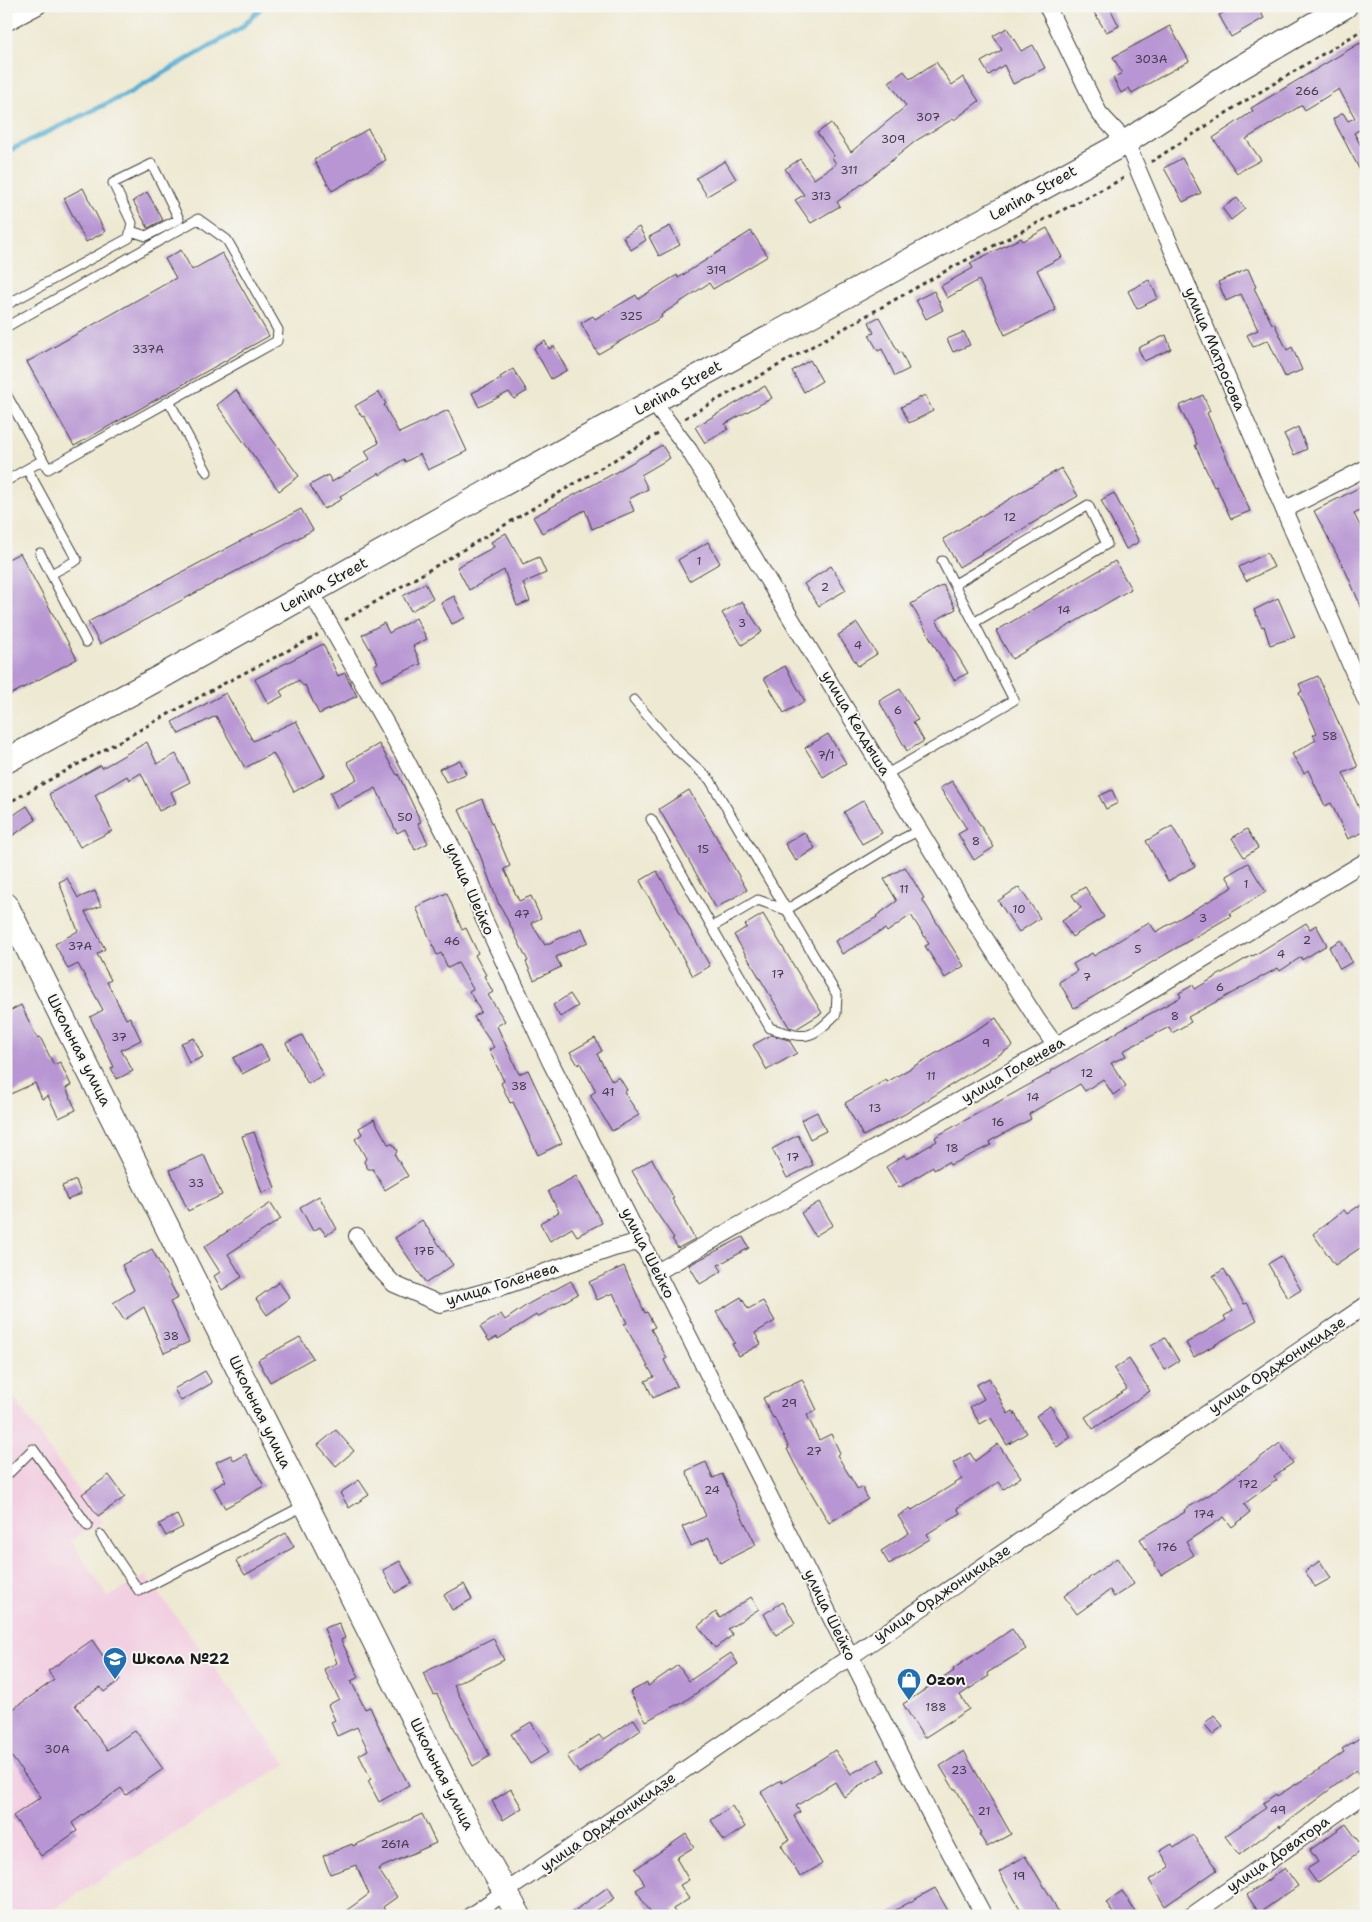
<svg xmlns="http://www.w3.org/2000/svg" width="1372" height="1922" font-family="'Shantell Sans',sans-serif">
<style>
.built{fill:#f2cfe1}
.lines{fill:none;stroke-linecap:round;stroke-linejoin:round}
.stream{stroke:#53afd1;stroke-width:5}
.building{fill:#b896d3}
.lane-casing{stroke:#3c3b37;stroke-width:11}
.street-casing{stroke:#3c3b37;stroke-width:18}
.secondary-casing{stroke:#3c3b37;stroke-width:26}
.path{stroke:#3c3b37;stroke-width:3;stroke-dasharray:4 4;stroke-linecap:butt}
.lane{stroke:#fff;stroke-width:9}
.street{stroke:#fff;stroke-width:16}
.secondary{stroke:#fff;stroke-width:24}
.labels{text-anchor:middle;stroke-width:4;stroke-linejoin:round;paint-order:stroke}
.number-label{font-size:12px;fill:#433a4a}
.street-label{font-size:15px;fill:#1c1c1c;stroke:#f6f6f2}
.poi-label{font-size:15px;font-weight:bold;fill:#1c1c1c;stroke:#f6f6f2;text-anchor:start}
</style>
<rect width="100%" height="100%" fill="#f6f6f2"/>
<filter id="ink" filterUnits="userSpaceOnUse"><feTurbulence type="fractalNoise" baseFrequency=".02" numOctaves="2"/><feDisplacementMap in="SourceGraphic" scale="10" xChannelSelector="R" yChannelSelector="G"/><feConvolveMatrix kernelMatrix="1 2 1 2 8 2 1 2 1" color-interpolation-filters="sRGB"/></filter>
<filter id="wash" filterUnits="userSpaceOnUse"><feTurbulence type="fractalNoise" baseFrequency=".0096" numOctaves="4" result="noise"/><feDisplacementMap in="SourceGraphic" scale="20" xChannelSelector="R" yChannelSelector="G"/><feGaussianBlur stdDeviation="1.12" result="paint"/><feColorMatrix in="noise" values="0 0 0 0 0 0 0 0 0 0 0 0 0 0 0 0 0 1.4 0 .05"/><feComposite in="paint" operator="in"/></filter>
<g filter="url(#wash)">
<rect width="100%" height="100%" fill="#eee9d2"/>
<!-- built -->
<path class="built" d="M6 1385 39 1435 102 1522 71 1540 108 1597 146 1576 286 1764 42 1916H6Z"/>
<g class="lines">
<!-- stream -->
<path class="stream" d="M6 152 129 93 241 28 263 6"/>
</g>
<g id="blocks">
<!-- building -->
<path class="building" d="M1090 6H1109L1119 26 1106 32Z
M1235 6H1257L1264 18 1231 37 1219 15Z
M1170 26 1189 61 1132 93 1129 88 1121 93 1113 78 1122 73 1113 57Z
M1007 28 1021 51 1033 45 1045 68 1013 84 1004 65 989 75 981 62 1002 50 993 36Z
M1360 43 1366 52V138L1361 129 1354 133 1366 155V177L1364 178 1333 119 1343 113 1348 121 1355 118 1339 89 1305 110 1302 105 1246 139 1261 160 1237 173 1213 138 1253 111 1251 108Z
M936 62 952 85 963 77 979 101 954 120 953 119 917 140 865 182 837 202 840 206 811 223 795 200 804 195 785 169 800 159 814 179 836 164 832 157 834 156 817 133 831 123 851 152 906 106 889 82 904 71 910 79Z
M368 129 386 160 332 191 314 160Z
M1182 158 1201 193 1183 202 1164 168Z
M725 161 736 179 707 196 696 178Z
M83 188 105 232 86 242 64 198Z
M147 192 163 220 148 228 133 201Z
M1237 198 1245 209 1231 220 1222 208Z
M670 226 680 245 659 256 649 237Z
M639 227 646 240 631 250 623 237Z
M1047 228 1062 257 1037 270 1056 310 1005 335 979 280 947 298 941 286 973 268 970 263 1021 238 1023 241Z
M751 231 768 256 713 289 709 283 661 315 662 317 598 354 581 323 593 316 595 319 636 295 638 299 677 275 678 278Z
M181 250 192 270 222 253 269 336 74 446 27 362 176 278 165 259Z
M1248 269 1256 287 1254 288 1272 324 1274 323 1287 350 1292 347 1302 370 1285 377 1268 340 1253 347 1247 335 1258 330 1241 294 1226 301 1218 282Z
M1149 280 1158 298 1137 309 1128 291Z
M934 291 943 310 926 319 916 300Z
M879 317 899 353 901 352 909 369 895 376 882 349 878 351 869 335 874 333 869 322Z
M964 332 970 345 953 352 947 339Z
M1166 335 1171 349 1144 361 1138 348Z
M545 341 549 349 554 346 567 370 551 379 534 348Z
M810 360 822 381 804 392 792 371Z
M513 369 527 391 514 399 509 392 479 407 472 393 501 379 500 377Z
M765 386 772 398 725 424 728 429 705 443 695 427Z
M236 390 299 476 279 491 217 405Z
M379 392 386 404 384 405 399 433 448 410 467 451 428 470 420 454 405 462 404 459 380 475 379 473 340 496 342 499 324 509 310 485 328 475 332 482 370 459 365 451 379 443 364 416 362 417 355 406Z
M925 395 933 411 909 423 901 407Z
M1203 395 1210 411 1207 413 1250 511 1231 519 1216 486 1214 487 1195 445 1197 444 1179 406Z
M1298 427 1307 449 1294 455 1284 434Z
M662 445 670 458 641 475 648 489 629 499 634 511 592 529 585 510 542 533 533 517 611 475Z
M1061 468 1078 496 959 567 943 539Z
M1366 484V508L1354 514 1366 537V618L1346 572 1314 511Z
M1114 493 1139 542 1126 549 1101 500Z
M301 509 313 530 100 644 88 622Z
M506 533 523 564 539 557 546 573 523 583 530 601 517 606 504 570 469 590 457 567 494 547 491 542Z
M708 542 720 563 689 581 678 560Z
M20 553 77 659 6 697V560Z
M1267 553 1274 567 1246 581 1239 567Z
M1115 561 1131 589 1012 659 996 631Z
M831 566 846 590 819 606 804 584Z
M425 583 433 598 411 611 403 596Z
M943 585 956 609 936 620 968 673 954 680 911 604Z
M454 596 465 618 452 624 441 603Z
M1278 598 1295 637 1270 645 1264 626 1262 627 1254 610Z
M742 601 762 632 742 645 722 613Z
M416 618 427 639 413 646 421 664 382 681 374 665 378 663 362 635 384 623 389 633Z
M857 623 877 654 858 666 838 635Z
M323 644 338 676 345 673 357 696 319 714 305 685 303 686 299 680 280 691 283 696 268 704 255 679Z
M785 666 805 701 784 713 764 678Z
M1318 676 1358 767 1343 773 1361 812 1366 810V831L1348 839 1331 803 1325 806 1308 770 1304 773 1292 754 1316 740 1313 735 1317 733 1299 693 1302 691 1299 684Z
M900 689 918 720 913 722 924 741 907 751 879 701Z
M226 693 253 741 296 721 325 775 294 792 273 753 245 768 216 716 179 734 172 722Z
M828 734 846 763 823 777 805 748Z
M147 742 157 764 176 754 190 782 171 792 176 803 159 811 141 773 129 780 127 776 95 795 112 831 80 847 49 794 101 765 102 768Z
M379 744 397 775 398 774 421 822 418 823 428 843 415 850 405 829 397 833 376 788 337 808 330 793 357 779 347 762Z
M460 760 466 774 446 782 439 769Z
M952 781 994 847 974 860 958 834 967 829 940 788Z
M689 790 747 890 716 908 659 809Z
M1112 790 1118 803 1106 809 1099 796Z
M482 799 510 866 504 869 519 901 531 896 541 918 531 923 545 945 582 928 588 942 556 957 561 967 534 980 526 962 528 961 500 905H499L480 855 459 810Z
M864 800 882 833 862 844 844 812Z
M27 806 36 820 6 840V820Z
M1172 826 1195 866 1168 881 1146 841Z
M1247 829 1258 848 1244 857 1232 838Z
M804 832 815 848 796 861 785 844Z
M1248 863 1266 892 1229 914 1231 916 1074 1008 1059 982 1077 971 1073 964 1092 953 1094 956 1149 922 1156 932 1233 887 1226 876Z
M905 867 924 898 922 899 964 966 945 978 925 946 929 944 911 915 887 932 885 929 842 954 835 941 877 917 876 916 897 901 884 879Z
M657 871 710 966 693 976 640 881Z
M67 878 78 898 95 891 101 906 85 912 105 949 97 954 111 980 107 982 126 1019 130 1017 141 1040 121 1050 133 1071 117 1079 111 1068 114 1067 90 1017 103 1010 78 964 68 969 55 944 78 931 59 882Z
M1019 887 1040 918 1019 932 998 901Z
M1085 887 1104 917 1072 937 1062 921 1081 908 1072 895Z
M447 893 462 930 466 928 478 953 475 955 486 975 484 976 493 992 488 995 505 1021 497 1026 519 1074 528 1070 562 1143 538 1155 513 1102 510 1103 501 1083 504 1081 489 1050 494 1047 474 1017 481 1012 469 991 473 989 458 963 448 968 441 953 437 955 416 907Z
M763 914 822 1013 796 1029 789 1027 734 935 747 927 745 925Z
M1306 923 1310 929 1316 925 1327 945 1302 960 1301 957 1280 971 1278 968 1214 1003 1188 1017 1191 1022 1172 1033 1169 1027 1123 1051 1126 1056 1111 1063 1126 1086 1113 1095 1103 1079 1085 1091 1080 1084 1029 1114 1031 1119 990 1141 991 1145 950 1165 948 1162 934 1170 933 1167 899 1188 886 1167 904 1155 907 1159 937 1141 935 1137 1052 1072 1051 1071 1118 1032V1031L1181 997 1179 993 1193 985 1195 989 1252 955 1253 956Z
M1341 940 1352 962 1340 969 1329 947Z
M570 994 578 1006 560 1017 553 1005Z
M21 1005 37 1038 40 1037 54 1065 60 1062 71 1085 66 1088 76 1110 59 1118 48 1096 42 1099 35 1083 6 1096V1013Z
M996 1018 1013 1046 905 1114 863 1136 845 1103 886 1080 887 1082Z
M302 1035 323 1075 308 1084 286 1043Z
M771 1035 789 1040 797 1053 767 1070 753 1045Z
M194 1038 203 1057 189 1063 181 1043Z
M595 1038 602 1051 597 1054 612 1081 619 1077 627 1090 624 1092 639 1115 612 1131 590 1095 596 1091 580 1063 578 1065 570 1052Z
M261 1044 269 1060 242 1074 233 1058Z
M817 1112 826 1131 810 1139 801 1120Z
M374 1119 388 1144H393L397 1151 395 1155 408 1176 385 1190 373 1169H368L364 1162 366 1158 355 1139 362 1134 359 1128Z
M254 1132 275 1188 262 1193 242 1136Z
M798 1135 813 1165 787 1178 772 1149Z
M204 1155 222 1195 188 1211 170 1170Z
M652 1159 674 1198 672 1199 695 1239 678 1248 672 1239 674 1238 654 1209 632 1171Z
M576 1176 602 1223 577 1236 572 1228 550 1241 540 1223 559 1212 548 1191Z
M76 1180 81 1194 67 1200 62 1186Z
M319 1196 337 1229 326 1235 320 1227 313 1231 300 1207Z
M1366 1201V1244L1335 1265 1313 1234 1344 1210 1347 1214Z
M819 1202 833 1225 815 1236 801 1213Z
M271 1203 281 1219 228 1254 242 1277 222 1290 214 1276 220 1272 204 1247Z
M422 1220 453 1265 426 1283 395 1238Z
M743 1237 749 1248 718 1265 722 1271 700 1284 689 1265Z
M152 1249 178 1298 170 1302 189 1342 164 1353 144 1307 124 1320 113 1303 134 1290 122 1265Z
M1281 1256 1301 1290 1288 1298 1268 1264Z
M624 1266 645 1313 647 1312 655 1327 651 1329 667 1358 664 1360 677 1386 653 1398 645 1381 654 1377 624 1324 627 1323 613 1293 597 1300 589 1282Z
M1224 1269 1244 1304 1247 1303 1257 1320 1194 1357 1186 1343 1226 1320 1224 1316 1233 1311 1213 1276Z
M571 1281 578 1294 537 1317 536 1315 498 1339 497 1337 489 1341 480 1327 501 1314 505 1320 530 1303Z
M279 1282 290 1298 267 1315 256 1299Z
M741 1297 748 1309 763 1301 775 1321 755 1333 761 1344 739 1356 732 1344 735 1343 716 1312Z
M300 1337 313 1358 270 1382 258 1360Z
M1165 1338 1179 1361 1165 1370 1151 1346Z
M1129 1359 1150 1391 1093 1429 1085 1417 1127 1389 1114 1369Z
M205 1371 212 1383 181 1401 174 1389Z
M989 1378 1008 1414 1013 1411 1027 1433 1007 1445 991 1418 980 1424 970 1407 984 1399 976 1385Z
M802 1379 817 1410 807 1415 819 1440 831 1434 840 1453 837 1455 858 1490 862 1487 868 1499 829 1523 795 1465 787 1449 789 1448 774 1417 773 1418 763 1398Z
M1050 1406 1071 1437 1057 1447 1036 1416Z
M336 1430 354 1451 336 1466 318 1445Z
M1280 1443 1293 1463 1274 1476 1277 1480 1244 1504 1250 1513 1232 1527 1224 1517 1186 1542 1194 1555 1161 1575 1140 1539 1185 1512 1184 1510 1209 1495Z
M998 1444 1021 1477 1004 1489 999 1482 957 1508 960 1513 927 1534 930 1539 889 1564 881 1551 909 1533 898 1516 910 1508 912 1510 962 1479 953 1463 970 1453 975 1461Z
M246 1454 264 1486 225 1508 214 1488 226 1481 216 1462 231 1455 234 1461Z
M706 1462 713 1478 722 1474 731 1493H730L756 1545 720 1563 709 1538 691 1546 682 1527 706 1516 686 1471Z
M109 1475 125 1497 98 1516 82 1494Z
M359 1480 369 1495 349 1508 340 1493Z
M177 1515 183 1527 166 1536 159 1524Z
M286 1533 294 1547 245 1575 236 1561Z
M1117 1558 1134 1584 1114 1597 1110 1590 1077 1614 1064 1596Z
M400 1561 412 1583 395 1593 383 1570Z
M1320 1561 1331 1578 1315 1587 1305 1571Z
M464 1584 472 1599 452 1610 444 1595Z
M751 1597 759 1609 728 1629 733 1635 715 1648 698 1626 716 1612 720 1618Z
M783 1602 795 1623 776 1635 764 1614Z
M339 1623 345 1638 341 1640 359 1677 351 1681 365 1709 370 1707 386 1742 409 1785 379 1802 368 1781 371 1779 359 1755 368 1750 357 1727 337 1736 331 1722 335 1720 328 1705 339 1699 324 1669 337 1663 324 1628Z
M1012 1629 1026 1649 987 1673 989 1676 960 1695 969 1709 924 1738 903 1704 954 1671 953 1669Z
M493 1638 504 1660 454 1685 490 1756 473 1766 437 1694 434 1695 423 1673Z
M92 1640 120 1680 104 1692 100 1687 75 1705 107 1750 135 1730 163 1769 126 1795 121 1788 72 1823 77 1831 41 1856 13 1816 41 1797 6 1749V1714L54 1680 48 1671Z
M731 1653 738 1664 679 1705H676L646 1721 630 1692 647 1683 648 1686 678 1665 689 1681Z
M1214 1715 1223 1726 1213 1734 1204 1724Z
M634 1719 641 1730 579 1773 567 1756 599 1735 603 1740Z
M531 1722 549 1752 530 1764 511 1734Z
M1366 1734V1783L1356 1770 1280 1827 1279 1825 1239 1855 1225 1836 1266 1808 1263 1803 1276 1794 1277 1796 1314 1773 1344 1752 1342 1749Z
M835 1750 851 1774 878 1759 885 1771 858 1786 859 1787 844 1797 835 1782 796 1806 800 1812 794 1816 822 1864 800 1877 781 1845 789 1840 761 1792 781 1780 782 1783 806 1769Z
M964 1751 1011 1834 987 1847 979 1834 981 1833 956 1789H954L940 1766Z
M511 1789 522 1808 503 1820 492 1801Z
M732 1806 745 1827 724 1841 711 1820Z
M422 1814 436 1843 378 1869 397 1897 383 1907 388 1916H339L369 1894 356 1865 330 1874 323 1856 352 1844 353 1846Z
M1346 1824 1364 1849 1317 1883 1307 1869 1318 1862 1310 1850Z
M686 1834 694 1847 676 1858 689 1880 680 1885 689 1899 673 1909 677 1916H653L636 1890 645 1884 635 1869Z
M1193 1835 1217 1870 1165 1906 1149 1880 1170 1867 1160 1851 1172 1844 1174 1848Z
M1025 1856 1052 1899 1060 1916H1025L1019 1907 999 1872Z
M1285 1868 1298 1886 1259 1913 1247 1895Z
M608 1887 615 1898 588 1916H567Z
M935 1888 951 1916H885Z
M1122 1891 1138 1916H1115L1106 1902Z"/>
</g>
</g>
<g filter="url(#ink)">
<use href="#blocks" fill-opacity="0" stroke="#3c3b37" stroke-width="1"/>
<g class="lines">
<defs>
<path id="lane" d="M6 305 129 238 132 223 113 183 152 164 179 219 146 236 131 231
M6 327 198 219 227 240 278 330 277 341 48 469 6 394
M169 401 207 472
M27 469 77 560 51 574
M6 481 43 460
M40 553 86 642
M955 584 1088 505 1107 544 975 622
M634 700 674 747 710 780 837 995 836 1014C809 1041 806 1039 770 1028L712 927 758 900 786 910 902 839 920 830
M887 774 1014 700 942 561
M651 819 712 927
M6 1476 33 1449 88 1526
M101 1535 139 1591 305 1505"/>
<path id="street" d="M1047 6 1099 113 1126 142 1366 701
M6 23 38 6
M653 402 689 450 978 927 1038 1021 1056 1046
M1284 510 1366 468
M311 592 402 752 470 881 482 915 551 1063 937 1828 984 1916
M357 1236 373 1262 394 1284 440 1304 502 1287 614 1248 642 1241
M657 1272 1125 1006 1366 861
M470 1916 1366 1305
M1191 1916 1366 1793"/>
<path id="secondary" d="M6 761 159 678 490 491 1126 142 1236 70 1345 6
M6 905 456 1804 519 1916"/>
</defs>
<!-- lane casing -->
<use href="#lane" class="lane-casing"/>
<!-- street casing -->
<use href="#street" class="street-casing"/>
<!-- secondary casing -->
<use href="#secondary" class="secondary-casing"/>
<!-- path -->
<path class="path" d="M1151 162 1240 104 1366 28
M685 418 951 268 1124 178
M345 620 658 434
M6 804 221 685 318 635"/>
<!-- lane -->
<use href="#lane" class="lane"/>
<!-- street -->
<use href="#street" class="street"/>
<!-- secondary -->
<use href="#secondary" class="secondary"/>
</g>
</g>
<!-- icons -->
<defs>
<symbol id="school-pin" viewBox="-11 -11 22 30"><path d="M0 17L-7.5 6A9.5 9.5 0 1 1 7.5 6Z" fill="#1f6fb2" stroke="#f6f6f2"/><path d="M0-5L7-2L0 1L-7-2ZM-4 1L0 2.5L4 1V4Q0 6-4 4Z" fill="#fff"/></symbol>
<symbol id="shop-pin" viewBox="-11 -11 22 30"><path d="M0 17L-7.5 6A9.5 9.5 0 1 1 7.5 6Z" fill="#1f6fb2" stroke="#f6f6f2"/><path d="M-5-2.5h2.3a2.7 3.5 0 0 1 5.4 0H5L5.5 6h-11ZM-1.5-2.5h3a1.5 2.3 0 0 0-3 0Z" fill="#fff"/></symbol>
</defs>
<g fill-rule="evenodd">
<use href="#school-pin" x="101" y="1645" width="28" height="38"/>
<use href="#shop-pin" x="895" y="1666" width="28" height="38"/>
</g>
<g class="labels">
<!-- number labels -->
<g class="number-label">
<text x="1151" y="63">303А</text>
<text x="1307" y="95">266</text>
<text x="928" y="121">307</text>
<text x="893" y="143">309</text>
<text x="849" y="174">311</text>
<text x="821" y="200">313</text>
<text x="716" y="274">319</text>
<text x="631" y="320">325</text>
<text x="148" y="353">337А</text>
<text x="1010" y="521">12</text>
<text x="699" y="565">1</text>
<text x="825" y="591">2</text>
<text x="1064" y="614">14</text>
<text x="742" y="627">3</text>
<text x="858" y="649">4</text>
<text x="898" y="714">6</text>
<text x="1330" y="740">58</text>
<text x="826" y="759">7/1</text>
<text x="405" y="821">50</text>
<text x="976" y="845">8</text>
<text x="703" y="853">15</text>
<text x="1246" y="888">1</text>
<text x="904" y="893">11</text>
<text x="1019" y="913">10</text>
<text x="522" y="918">47</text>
<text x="1203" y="922">3</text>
<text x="1307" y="944">2</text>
<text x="452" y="945">46</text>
<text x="80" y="950">37А</text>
<text x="1138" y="953">5</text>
<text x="1281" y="958">4</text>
<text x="778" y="978">17</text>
<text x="1087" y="981">7</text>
<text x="1220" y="991">6</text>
<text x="1175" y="1020">8</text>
<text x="119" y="1041">37</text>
<text x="986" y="1047">9</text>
<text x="1087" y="1077">12</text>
<text x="931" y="1080">11</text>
<text x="519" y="1090">38</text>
<text x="608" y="1096">41</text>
<text x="1033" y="1101">14</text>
<text x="875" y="1112">13</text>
<text x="998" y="1126">16</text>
<text x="952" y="1152">18</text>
<text x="793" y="1161">17</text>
<text x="196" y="1187">33</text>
<text x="424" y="1255">17Б</text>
<text x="171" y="1340">38</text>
<text x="789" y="1407">29</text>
<text x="814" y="1455">27</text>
<text x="1248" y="1488">172</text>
<text x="712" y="1494">24</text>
<text x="1204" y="1518">174</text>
<text x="1167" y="1551">176</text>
<text x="936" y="1711">188</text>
<text x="57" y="1753">30А</text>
<text x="959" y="1774">23</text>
<text x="1278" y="1814">49</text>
<text x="984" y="1815">21</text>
<text x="395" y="1848">261А</text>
<text x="1019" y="1880">19</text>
</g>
<!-- street labels -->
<g class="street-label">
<text transform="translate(1033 193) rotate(-29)" y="5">Lenina Street</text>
<text transform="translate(1215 349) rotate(67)" y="5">улица Матросова</text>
<text transform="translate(678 388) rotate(-29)" y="5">Lenina Street</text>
<text transform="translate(324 585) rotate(-29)" y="5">Lenina Street</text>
<text transform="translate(856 723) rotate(59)" y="5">улица Келдыша</text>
<text transform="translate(470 889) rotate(66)" y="5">улица Шейко</text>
<text transform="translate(79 1050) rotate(63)" y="5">Школьная улица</text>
<text transform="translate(1013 1070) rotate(-30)" y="5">улица Голенева</text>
<text transform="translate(648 1253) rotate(63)" y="5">улица Шейко</text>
<text transform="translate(502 1284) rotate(-17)" y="5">улица Голенева</text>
<text transform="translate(1277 1365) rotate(-34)" y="5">улица Орджоникидзе</text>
<text transform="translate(260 1412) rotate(64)" y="5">Школьная улица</text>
<text transform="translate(942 1593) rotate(-34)" y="5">улица Орджоникидзе</text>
<text transform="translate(830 1615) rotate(64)" y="5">улица Шейко</text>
<text transform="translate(442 1774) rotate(63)" y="5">Школьная улица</text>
<text transform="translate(608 1822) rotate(-35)" y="5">улица Орджоникидзе</text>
<text transform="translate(1278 1854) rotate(-35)" y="5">улица Доватора</text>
</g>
<!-- poi labels -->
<g class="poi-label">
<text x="132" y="1664">Школа №22</text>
<text x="926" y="1685">Ozon</text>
</g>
</g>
<!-- margin -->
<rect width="1372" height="1922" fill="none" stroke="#f6f6f2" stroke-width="25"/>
</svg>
